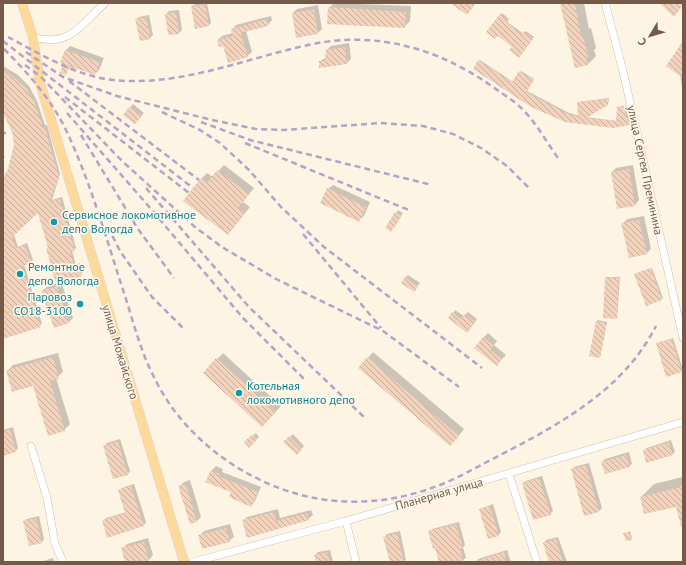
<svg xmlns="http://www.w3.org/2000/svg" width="686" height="565" font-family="'PT Sans',sans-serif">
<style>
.shadow{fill:#0003}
.building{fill:url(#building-back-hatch)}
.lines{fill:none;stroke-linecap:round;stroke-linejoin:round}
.minor-casing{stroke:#d1bead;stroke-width:8}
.major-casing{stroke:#dbd4d0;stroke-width:10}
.minor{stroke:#fff;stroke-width:7}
.major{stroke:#fdda9b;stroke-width:9}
.rail{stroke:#b7a2c7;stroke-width:2.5;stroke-dasharray:6 4;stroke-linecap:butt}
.culture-dot{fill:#0f9aa8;stroke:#fff8eb;stroke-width:1.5}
.labels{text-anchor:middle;stroke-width:3;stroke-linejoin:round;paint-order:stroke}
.street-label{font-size:12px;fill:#765a49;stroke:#fff8eb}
.culture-label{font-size:12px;fill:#0d838f;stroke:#fff8eb;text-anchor:start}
</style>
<defs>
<pattern id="building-back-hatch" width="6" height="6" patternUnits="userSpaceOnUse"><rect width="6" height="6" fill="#f3d2bb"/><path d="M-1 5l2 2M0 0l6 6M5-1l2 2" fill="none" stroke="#c9ad9a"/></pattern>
</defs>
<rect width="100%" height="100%" fill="#fdf4e4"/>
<!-- shadow -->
<path class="shadow" d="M207 3 211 23 208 26 192 6 195 4Z
M334 3 411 6 410 21 404 27 329 8Z
M561 3H584L589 29 591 28 596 48 594 50 596 56 587 65Z
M318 5 322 29 318 33 293 13 297 9Z
M179 10 182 30 179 33 166 14 169 11Z
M502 13 509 19 507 22 524 34 526 31 534 37 519 56 514 46 498 35 487 32Z
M149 15 153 35 150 38 136 20 139 17Z
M271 16 272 20 268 25 246 31 252 52 247 56 218 40 222 36 233 33 232 30 236 25Z
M349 43 351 59 347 63 320 61 327 57V50L331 46Z
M683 43V96L680 74Z
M70 46 104 58 99 70 95 74 71 66 65 74 64 63 61 62 66 50Z
M480 60 513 82 521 71 534 79 527 91 567 112 579 116V102L609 98 608 104 585 117 617 121 618 107 624 106 631 123 565 121 479 61Z
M3 66 18 75 29 86 37 101 45 125H47L60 174 52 200 62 197 76 248 72 251 76 265 80 263 83 273 61 281 73 318 69 322 42 291 47 287 57 283 47 249 49 246 39 211 14 235 18 247 27 243 33 260 24 264 42 324 3 338V179L9 170 15 145 14 135 3 110Z
M133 104 144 113 138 120 124 115Z
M224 165 254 188 243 202 250 207 228 234 201 179 207 173 213 177Z
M633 165 639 200 635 205 612 172 616 168Z
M333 185 370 202 364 216 359 220 328 189Z
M398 210 403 213 394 228 396 213Z
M644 216 651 249 647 253 623 224 627 219Z
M652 268 663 298 662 299 635 274Z
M408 275 420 283 416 288 405 278Z
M607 277H620L617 318 606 278Z
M455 310 464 316 468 312 477 319 470 329 453 313Z
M598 320 607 322 600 357 597 321Z
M488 333 497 341 494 345 506 355 497 364 483 338Z
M673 338 683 370 667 375 658 343Z
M373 352 464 429 456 439 368 358Z
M58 353 63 372 56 378 70 424 64 430 34 385 7 371 13 365Z
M223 353 281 406 268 420 204 373Z
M13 427 18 448 16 451 3 454V430Z
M256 433 259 437 249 446 245 442Z
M293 434 304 446 297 453 285 442Z
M120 439 130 471 128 474 104 446 107 443Z
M671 440 675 452 672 454 644 450 647 448Z
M629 452 632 464 629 466 602 462 605 459Z
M589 463 602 508 599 511 584 515 572 469 574 467Z
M216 466 223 469 222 472 261 487 255 501 251 506 232 492 212 470Z
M542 476 553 511 550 514 523 483 526 481Z
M683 477V531L677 506 641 497 654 484Z
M190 480 201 517 197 521 180 486 184 482Z
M134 484 146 522 144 525 103 521 106 518 126 512 119 491 122 488Z
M493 504 501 532 498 535 480 509Z
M278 509 280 518 311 510 313 515 308 519 247 537 243 521 247 517Z
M39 516 44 539 42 542 24 521 27 519Z
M459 522 465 545 463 547 466 558 460 562H440L429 532 432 529Z
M230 524 234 537 229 541 199 536 204 531Z
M400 531 406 560 404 562H391L385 537 387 534Z
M630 531 632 538 631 539 625 534Z
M558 537 567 562H550L544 543 546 540Z
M148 538 153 555 149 560 141 562H126L123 548 127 544Z
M330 550 333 562H317L315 555 318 552Z
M507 550 511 562H476L478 559Z
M53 558 54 562H40Z"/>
<!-- building -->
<path class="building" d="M450 3H476L467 15Z
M560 3H575L581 36H583L588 57 586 58 588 65 575 68Z
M659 3H683V5L674 17Z
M205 4 209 26 195 29 191 6Z
M328 7 406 12 405 28 327 24Z
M314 9 318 34 296 38 292 13Z
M176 12 179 34 168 35 165 14Z
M500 14 509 20 507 23 522 34 524 31 533 39 519 58 509 50 512 47 498 36 495 39 486 32Z
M146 17 151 39 140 41 135 19Z
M267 19 268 26 241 33 248 57 228 63 223 46 219 47 217 40 232 36 231 29Z
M683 41V78L666 66Z
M345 47 347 64 319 68V61H325L326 50Z
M65 50 100 62 95 75 69 66 66 75 60 73 63 64 60 63Z
M478 60 512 82 519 71 534 80 526 92 566 113 578 117 577 102 608 99V105L586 118 616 121 617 107 623 106 630 125 613 128 565 122 531 107 473 69Z
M3 68 27 89 35 103 43 127H45L59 177 50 201 60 199 75 251 70 253 74 266 78 265 82 276 56 284 46 248H48L38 213 12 237 16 248 25 245 32 263 22 266 41 327 3 339V178L8 169 14 145 13 135 3 112Z
M129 107 142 116 135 124 123 115Z
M629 169 635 206 617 209 611 172Z
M217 170 249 194 238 208 245 213 228 235 183 201 201 178 207 183Z
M327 188 366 207 359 222 320 203Z
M395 212 401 216 391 232 385 228Z
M639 220 647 254 629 258 621 223Z
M651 268 662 300 646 306 634 274Z
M405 277 418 287 414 292 401 283Z
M605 277 619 278 617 319 603 318Z
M57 286 69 323 54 328 41 291Z
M452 312 461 319 465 314 475 322 467 333 448 318Z
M596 321 607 323 600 358 589 356Z
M483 337 494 346 490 350 502 359 497 366 474 348Z
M672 339 682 372 666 377 656 343Z
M53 357 59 379 50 381 65 431 48 436 33 386 12 392 6 370Z
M367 357 459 436 450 446 358 368Z
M216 358 276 412 262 427 203 373Z
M10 429 16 452 3 456V431Z
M252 435 257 440 249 448 244 442Z
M289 436 302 449 297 455 283 442Z
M118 441 128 475 113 479 103 446Z
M669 442 673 455 646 463 643 450Z
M626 455 630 467 605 474 601 462Z
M586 465 599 512 584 516 571 469Z
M211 470 220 474 218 476 258 492 251 507 229 497 231 492 205 482Z
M539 478 551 515 533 520 522 483Z
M186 484 197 522 190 524 178 486Z
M131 486 144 526 107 538 102 520 125 513 118 490Z
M683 486V526H681L676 507 644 514 640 497Z
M490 506 499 536 488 539 479 509Z
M274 512 276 521 307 513 309 520 247 538 242 520Z
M36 518 42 543 29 546 23 521Z
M456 524 463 548 460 549 464 562H439L435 548 433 549 428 531Z
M226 528 230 542 202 549 198 535Z
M629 532 632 540 626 541 623 533Z
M397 533 404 562H390L383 537Z
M556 539 563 562H549L543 543Z
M144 542 149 561 125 562 121 548Z
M327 552 330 562H316L314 555Z
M504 552 507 562H479V560Z"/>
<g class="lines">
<defs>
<path id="minor" d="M605 3 623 71 683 338
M33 37C69 48 81 25 105 3
M31 446 47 498 55 544 63 562
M509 474 537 562
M346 521 356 562
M193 562 346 521 683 422"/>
<path id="major" d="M22 3 33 37 40 83 184 562"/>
</defs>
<!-- minor casing -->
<use href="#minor" class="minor-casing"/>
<!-- major casing -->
<use href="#major" class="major-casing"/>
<!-- minor -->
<use href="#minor" class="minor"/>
<!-- major -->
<use href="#major" class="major"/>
<!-- rail -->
<path class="rail" d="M8 37C40 54 76 76 113 80 179 87 244 59 308 45 375 30 438 48 493 87 501 93 510 98 518 105 535 120 547 143 560 161
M3 41 193 188
M4 49C28 73 51 99 66 130 91 183 107 241 125 296 134 324 141 353 155 379 183 437 243 481 305 496 359 509 417 499 466 473 537 435 618 401 656 326
M26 52 63 77 117 96 212 120 256 129 283 130 381 123 423 126 453 134 481 148 507 166 530 189
M25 65 40 76 122 161 195 227 222 247 276 279 383 331 459 387
M69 81 199 180
M65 97 189 193
M162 112 200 130 220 143 249 170 281 207 324 247 482 368
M67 113 145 202 243 318 306 381
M201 122 250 140 432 185
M3 133H6
M81 135 138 229 174 278
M245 143 411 211
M3 157 4 158
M146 188 249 307 365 418
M108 227 120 251 152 297 184 329
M303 234 381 328"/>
</g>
<!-- markers -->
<g class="culture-dot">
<circle cx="54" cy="222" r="4"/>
<circle cx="20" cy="274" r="4"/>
<circle cx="80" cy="304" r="4"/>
<circle cx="239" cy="393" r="4"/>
</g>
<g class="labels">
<!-- street labels -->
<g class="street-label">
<text transform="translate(645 170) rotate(78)" y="4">улица Сергея Преминина</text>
<text transform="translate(120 352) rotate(73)" y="4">улица Можайского</text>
<text transform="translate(439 494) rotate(-16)" y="4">Планерная улица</text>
</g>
<!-- culture labels -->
<g class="culture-label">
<text x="62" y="219">Сервисное локомотивное<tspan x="62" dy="14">депо Вологда</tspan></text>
<text x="28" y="271">Ремонтное<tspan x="28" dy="14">депо Вологда</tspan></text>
<text x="72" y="301" text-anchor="end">Паровоз<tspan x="72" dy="14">СО18-3100</tspan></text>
<text x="247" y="390">Котельная<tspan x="247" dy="14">локомотивного депо</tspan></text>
</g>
</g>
<!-- border -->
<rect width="686" height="565" fill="none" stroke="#765a49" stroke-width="8"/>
<!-- north arrow -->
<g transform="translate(650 36) rotate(232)" stroke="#fff8eb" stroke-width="3" paint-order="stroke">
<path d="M0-3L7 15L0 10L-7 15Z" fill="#765a49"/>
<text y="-6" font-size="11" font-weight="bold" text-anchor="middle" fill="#765a49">С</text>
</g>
</svg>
